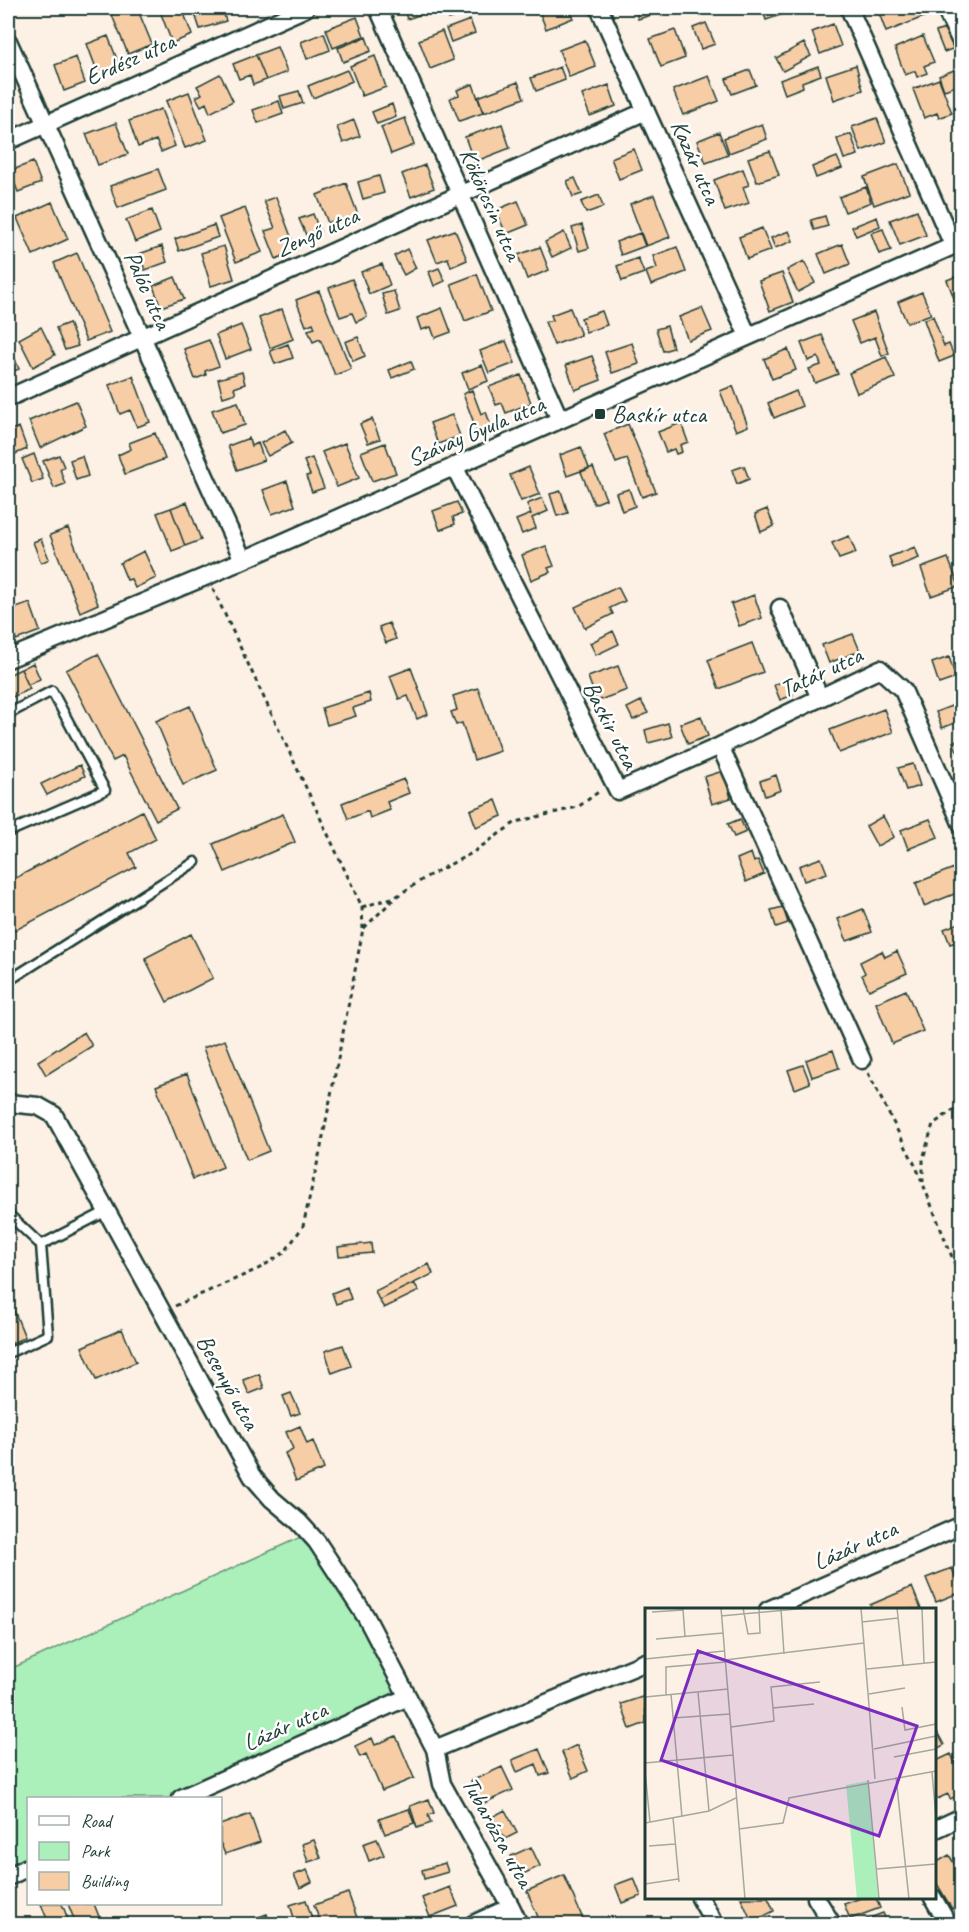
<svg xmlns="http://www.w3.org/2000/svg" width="969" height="1932" font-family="Caveat,sans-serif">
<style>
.green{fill:#abefba;stroke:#659677;stroke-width:1.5}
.building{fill:#f7cda6;stroke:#1f3d34;stroke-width:1.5}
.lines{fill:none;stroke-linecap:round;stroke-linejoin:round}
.service-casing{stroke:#1f3d34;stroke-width:13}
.minor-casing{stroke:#1f3d34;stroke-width:21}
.path{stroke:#1f3d34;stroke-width:3;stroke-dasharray:4.5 4.5;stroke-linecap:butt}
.service{stroke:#fff;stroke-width:8}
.minor{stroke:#fff;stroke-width:16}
.poi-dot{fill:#1f3d34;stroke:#fff;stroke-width:2}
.labels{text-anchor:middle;stroke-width:5;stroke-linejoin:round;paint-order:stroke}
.street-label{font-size:24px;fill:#1f3d34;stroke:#fff}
.poi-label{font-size:24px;fill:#1f3d34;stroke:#fff;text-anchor:start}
.inset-road{fill:none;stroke:#a4a89e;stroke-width:1.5}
.view{fill:#7b2cbf;fill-opacity:0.15;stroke:#7b2cbf;stroke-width:3}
.inset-edge{fill:none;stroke:#1f3d34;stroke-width:3}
</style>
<rect width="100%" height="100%" fill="#fdf0e4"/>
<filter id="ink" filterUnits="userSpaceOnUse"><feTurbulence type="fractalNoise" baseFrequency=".0167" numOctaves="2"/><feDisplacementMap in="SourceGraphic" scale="12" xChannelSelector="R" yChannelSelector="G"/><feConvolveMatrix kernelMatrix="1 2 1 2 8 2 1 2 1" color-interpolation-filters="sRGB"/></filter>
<g filter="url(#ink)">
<!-- green -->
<path class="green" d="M314 1531 399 1697 169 1798H28V1861L8 1870V1670Z"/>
<!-- building -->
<path class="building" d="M109 8H137L152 44 128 54Z
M170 8H182L192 35 172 43 160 11Z
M193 8H222L226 21 200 29Z
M403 8H430L431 11 407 19Z
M445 8H478L449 19Z
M538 8H569L573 18 546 29Z
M635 8H663L664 11 638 19Z
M762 8H788L789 12 766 20Z
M884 8H901L902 10 907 8H928L931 14 886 32 878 10Z
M357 17 364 36 333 48 326 29Z
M470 20 475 33 451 42 446 29Z
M706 23 715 44 701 49 693 28Z
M833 24 841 46 820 54 812 32Z
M947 28 955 48 944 52 936 32Z
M675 30 685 58 661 67 650 39Z
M442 31 453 60 430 69 419 40Z
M324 33 330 50 307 59 301 42Z
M108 36 120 67 99 76 87 44Z
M923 36 934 62 924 66 927 73 917 77 915 71 905 75 895 48Z
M366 37 371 51 343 62 338 48Z
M585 40 596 67 569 77 559 50Z
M804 43 811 56 783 71 776 58Z
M277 47 287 72 266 80 256 55Z
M256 55 266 80 253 85 250 75 239 79 233 64Z
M375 56 386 87 362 96 350 66Z
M76 57 85 83 64 91 55 65Z
M856 65 863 90 834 100 826 75Z
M818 66 821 75 802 82 803 87 785 94 780 80Z
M560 67 565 80 536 91 531 78Z
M959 68 962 84 944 90 939 76Z
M347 70 352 81 313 98 308 86Z
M750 70 756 85 732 94 726 79Z
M220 74 233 101 210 113 206 103 201 106 196 97 202 94 197 86Z
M709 76 719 101 683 115 673 90Z
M939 79 952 113 939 118 937 113 924 118 913 89Z
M518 82 524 98 484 113 478 97Z
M473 84 483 113 459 121 450 98 459 95 457 90Z
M609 85 616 106 590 116 582 95Z
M299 91 303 103 284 109 280 96Z
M189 92 207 140 185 148 166 101Z
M279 101 283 114 258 123 253 110Z
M392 104 396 117 377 124 372 112Z
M161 109 175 146 161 152 156 140 138 147 129 121Z
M405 118 414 145 391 154 381 127Z
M877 118 886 142 861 151 852 127Z
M354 120 360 136 343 143 337 127Z
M116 123 128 154 98 165 86 134Z
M502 124 510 148 474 162 465 137Z
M762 124 767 139 729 153 724 138Z
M719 132 728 155 706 163 697 141Z
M851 134 858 155 844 159 837 139Z
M634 149 642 170 619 179 611 158Z
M770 151 779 175 757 182 748 158Z
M837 157 842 168 816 178 812 167Z
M33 162 41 183 18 192 10 171Z
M898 164 909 192 874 205 864 177Z
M425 165 434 188 411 197 402 174Z
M158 169 166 190 118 208 110 186Z
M743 169 749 185 743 187 749 203 725 211 714 180Z
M379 176 384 193 363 199 358 182Z
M575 178 582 194 573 197 567 181Z
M346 183 360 220 338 228 335 220 328 223 317 195Z
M866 187 871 202 845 212 839 197Z
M599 195 603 207 586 213 581 202Z
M654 195 670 237 646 246 630 204Z
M276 197 296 250 276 259 265 231 275 228 264 201Z
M518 201 528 225 506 234 496 210Z
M52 202 68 239 33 255 17 218Z
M245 208 262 252 236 262 219 218Z
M152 210 160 232 135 242 126 220Z
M917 210 926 235 900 245 890 220Z
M313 214 320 232 307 237 299 219Z
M825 216 828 226 814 230 811 220Z
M877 217 880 226 856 236 852 227Z
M214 225 218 237 179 251 175 239Z
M582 225 589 248 579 251 572 228Z
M762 228 771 250 747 259 739 237Z
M883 229 891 250 879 254 871 233Z
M455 230 467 260 451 267 448 258 437 262 428 240Z
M789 231 793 241 775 248 771 238Z
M564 232 571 248 552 257 545 242Z
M640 233 645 246 621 255 616 242Z
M842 244 850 264 826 274 818 254Z
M162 246 167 262 145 270 139 254Z
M224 246 234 279 211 286 201 253Z
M540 247 549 270 527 279 518 255Z
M677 247 686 272 651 285 646 272 657 268 653 256Z
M407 249 416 268 404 275 394 256Z
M77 253 110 332 86 341 54 263Z
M638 258 644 273 622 281 617 266Z
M804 261 815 283 798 292 787 270Z
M382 264 390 285 369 294 361 272Z
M439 268 445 281 434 286 429 272Z
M782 273 793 302 770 311 759 281Z
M477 274 491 311 465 321 451 284Z
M962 274V307L958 308 947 280Z
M175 277 184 299 161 307 153 286Z
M352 279 367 317 356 322 352 313 340 317 329 288Z
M319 291 351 369 335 375 320 339 313 342 308 330 315 328 313 323 306 326 296 300Z
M394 291 400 311 388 315 382 294Z
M922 292 931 314 907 323 898 302Z
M442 308 451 332 435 338 431 327 421 330 417 318Z
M570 308 581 335 554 345 545 322 553 320 551 315Z
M702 308 712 331 688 340 679 317Z
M282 309 293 339 270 348 259 318Z
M602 311 607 325 586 332 581 318Z
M874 312 889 353 882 356 875 337 860 343 851 321Z
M933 316 944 346 949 344 954 356 939 362 924 320Z
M69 323 78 346 65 350 56 328Z
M241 325 251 349 225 359 216 335Z
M667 326 673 348 663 351 656 329Z
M41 327 55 355 33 367 19 339Z
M822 335 838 374 815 383 809 369 821 365 818 357 808 361 801 343Z
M358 337 365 356 353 361 345 342Z
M209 340 219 366 205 371 206 375 195 379 184 349Z
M506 341 515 363 489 373 480 351Z
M632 343 639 364 612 373 605 352Z
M288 344 293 358 275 364 270 351Z
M11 349 19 369 8 373V350Z
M788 349 796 370 772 379 764 359Z
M592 356 601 380 575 390 566 365Z
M886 357 895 378 857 393 849 373Z
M411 361 414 369 392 378 389 370Z
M482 365 488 381 468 389 462 373Z
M242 372 245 384 234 388 236 393 223 397 218 379Z
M521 375 531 403 506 413 502 403 496 405 489 387Z
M133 376 150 422 137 427 130 410 120 414 109 385Z
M733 386 748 426 736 431 720 391Z
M472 390 481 414 486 412 491 426 477 431 463 394Z
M796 391 802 406 774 418 768 403Z
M76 401 86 426 40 448 29 421Z
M238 402 245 425 220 433 212 410Z
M452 415 460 436 438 444 430 423Z
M372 419 380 439 368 443 360 424Z
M681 423 688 442 680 445 682 452 676 454 674 449 666 452 658 432Z
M628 424 656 492 642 497 627 459 616 463 604 434Z
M19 427 27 449 8 457V431Z
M285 430 292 443 268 456 261 443Z
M155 433 165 459 125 474 118 455 131 449 129 443Z
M249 438 251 446 258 443 264 460 237 470 228 446Z
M345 443 359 478 337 487 322 452Z
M385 443 396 473 372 481 361 452Z
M581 447 589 468 567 476 560 455Z
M34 454 43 479 32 483 22 459Z
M59 455 64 467 60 469 65 484 54 488 43 461Z
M82 456 88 476 76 480 70 460Z
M312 458 324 488 312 492 306 476 310 475 304 461Z
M744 466 749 479 737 484 732 470Z
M529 467 540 494 521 501 510 475Z
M593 467 606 499 594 504 581 472Z
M287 481 295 506 272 514 263 490Z
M629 489 635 506 622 511 616 493Z
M561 491 568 513 557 516 550 494Z
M542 498 548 511 532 518 536 528 522 534 516 520 531 514 527 504Z
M187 502 201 540 185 546 171 508Z
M457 502 462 514 453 517 455 524 440 530 433 511Z
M171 508 185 546 172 551 157 513Z
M767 509 774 526 761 532 755 514Z
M68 528 98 604 80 612 50 535Z
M849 536 856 553 839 559 832 543Z
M41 539 49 559 41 563 33 542Z
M546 546 554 566 548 568 550 572 531 580 522 555Z
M915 547 919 558 893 568 889 557Z
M144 551 156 578 135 588 131 579 127 580 120 563Z
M948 558 959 586 931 596 921 568Z
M618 587 625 601 610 608 613 614 585 628 575 607Z
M754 595 762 618 739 626 731 604Z
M30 603 40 631 16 640 8 611Z
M389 623 396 639 386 643 379 627Z
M613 631 619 644 596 655 590 643Z
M853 634 860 651 829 663 822 645Z
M752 643 763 672 719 689 708 660Z
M98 654 177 809 156 820 123 756 113 761 66 670Z
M949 657 956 678 939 684 932 663Z
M33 663 40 679 28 685 21 669Z
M618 666 627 690 597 701 588 677Z
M411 668 428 714 417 719 408 696 399 699 390 676Z
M21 669 30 689 10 698 8 692V675Z
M787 680 793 695 780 700 774 685Z
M478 688 500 751 474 760 462 723 456 725 451 712 457 710 453 696Z
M369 693 371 702 353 708 356 716 327 725 322 708Z
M641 701 648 713 633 720 627 708Z
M954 705 960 721 942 728 936 712Z
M190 706 217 770 183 785 156 721Z
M884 709 893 732 839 753 830 730Z
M701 716 708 736 688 744 680 724Z
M668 723 672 737 648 743 645 730Z
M962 729V761L953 742 960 739 957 731Z
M913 764 920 786 906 790 898 768Z
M80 765 85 776 47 795 41 784Z
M723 771 731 798 712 804 704 777Z
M776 775 781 790 765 796 760 781Z
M404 779 409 793 387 802 390 810 370 818 368 811 348 819 342 803Z
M496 800 502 816 476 827 470 810Z
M142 811 156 839 129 853 136 867 10 933 8 928V882Z
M283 814 295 842 225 872 213 844Z
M883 816 894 837 877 846 866 826Z
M740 819 746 832 734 837 728 824Z
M930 819 938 837 908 849 901 830Z
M751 853 754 862 758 860 764 874 746 882 737 859Z
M821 858 827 873 804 881 799 866Z
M954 868 962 891 924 906 916 883Z
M783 907 788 923 776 927 771 910Z
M863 909 872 932 847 941 838 919Z
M962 922V940L950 944 944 929Z
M191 934 213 978 167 1002 145 958Z
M882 951 885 957 897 951 907 973 869 990 862 975 865 973 860 962Z
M906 990 923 1031 892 1044 876 1003Z
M84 1032 92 1046 46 1075 38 1061Z
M225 1040 269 1151 247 1160 203 1048Z
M833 1050 839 1068 812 1077 806 1060Z
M803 1065 810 1083 795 1089 788 1070Z
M187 1074 223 1167 193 1179 156 1086Z
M371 1243 372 1253 339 1256 338 1247Z
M429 1264 433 1274 379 1300 375 1291Z
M414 1283 419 1291 384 1308 379 1300Z
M347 1287 351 1299 336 1304 332 1293Z
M8 1296 25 1337 8 1345Z
M122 1329 136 1362 96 1380 82 1347Z
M343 1345 351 1366 332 1373 325 1351Z
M259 1374 264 1388 249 1394 243 1380Z
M291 1393 300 1413 291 1416 283 1396Z
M300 1426 307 1444 313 1441 324 1469 296 1481 285 1453 293 1449 286 1432Z
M952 1568 961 1592 936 1602 926 1578Z
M912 1587 921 1609 872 1610 870 1605Z
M645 1696 646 1723 630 1729 621 1704Z
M936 1730 944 1745 934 1750V1731Z
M396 1736 414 1778 382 1791 366 1754 360 1757 355 1746 372 1738 375 1745Z
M577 1745 588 1771 573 1778 562 1752Z
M539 1749 549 1773 540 1776 536 1764 517 1772 512 1760Z
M951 1754 962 1777V1794L950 1799 948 1794 937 1799 934 1792V1762Z
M502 1767 513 1790 482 1804 471 1781Z
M429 1799 434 1813 428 1815 431 1823 417 1828 410 1806Z
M409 1809 414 1823 385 1834 379 1819Z
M505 1810 517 1833 505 1839 492 1817Z
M250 1814 260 1842 225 1854 220 1842V1825Z
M377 1839 384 1855 369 1861 363 1844Z
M314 1840 321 1858 308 1862 302 1844Z
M531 1847 540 1866 521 1875 511 1856Z
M949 1855 962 1876V1904L952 1909 934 1879V1864Z
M445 1863 448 1872 424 1879 422 1870Z
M307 1870 312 1882 300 1888 294 1875Z
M564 1875 583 1919 569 1924H541L527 1891Z
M634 1878 641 1896 622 1903 615 1885Z
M450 1887 458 1906 430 1917 422 1898Z
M348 1893 359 1923 321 1924 314 1905Z
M741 1898H768L774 1911 752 1922Z
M861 1898H876L880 1908 850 1919 844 1904Z
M306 1900 312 1919 296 1924 290 1905Z
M41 1904H62L70 1924H49Z
M68 1904H94L102 1924H76Z
M883 1913 888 1924H863L862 1921Z
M267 1914 270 1924H239Z"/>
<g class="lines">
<defs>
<path id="service" d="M8 714 52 691 105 790 8 832
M8 966 14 977
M8 981 195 862
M8 1214 41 1245 48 1335 8 1353
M41 1245 107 1211"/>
<path id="minor" d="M378 8 560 420
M599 8 748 336
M849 8 953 245
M945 8 962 44
M8 41 243 560
M8 141 306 8
M8 398 646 111
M454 466 618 791 720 746 862 1060
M780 608 820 698
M8 659 207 576 962 242
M720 746 880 669 903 690 962 825
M8 1103 38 1106 54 1115 252 1476 272 1499 299 1522 317 1542 366 1617 435 1749 442 1784 511 1907 519 1924
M768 1610 962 1525
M435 1749 646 1662
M181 1798 408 1697
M934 1830 962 1817
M8 1877 28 1867
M700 1898 715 1924
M816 1898 832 1924
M933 1898 948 1924
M473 1924 511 1907"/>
</defs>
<!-- service casing -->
<use href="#service" class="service-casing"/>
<!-- minor casing -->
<use href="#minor" class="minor-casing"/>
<!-- path -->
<path class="path" d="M213 589 362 907 363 929
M362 907 395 897
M868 1073 917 1169 962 1282
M923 1182V1159L933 1124 962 1104
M175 1306 260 1268 285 1252 303 1226 321 1147 363 929 397 896 428 876 472 853 516 822 578 807 601 790"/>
<!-- service -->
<use href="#service" class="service"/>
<!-- minor -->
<use href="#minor" class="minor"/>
</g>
</g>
<!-- markers -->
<rect class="poi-dot" x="594" y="408" width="12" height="12" rx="3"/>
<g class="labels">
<!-- street labels -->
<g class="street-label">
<text transform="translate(130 59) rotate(-24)" y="8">Erdész utca</text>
<text transform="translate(696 162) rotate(66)" y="8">Kazár utca</text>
<text transform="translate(491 204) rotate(66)" y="8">Kökörcsin utca</text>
<text transform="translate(317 232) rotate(-24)" y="8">Zengő utca</text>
<text transform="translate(148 290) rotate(66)" y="8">Palóc utca</text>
<text transform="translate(476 431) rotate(-23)" y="8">Szávay Gyula utca</text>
<text transform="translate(821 672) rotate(-25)" y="8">Tatár utca</text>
<text transform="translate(611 725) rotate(63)" y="8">Baskir utca</text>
<text transform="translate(228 1382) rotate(61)" y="8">Besenyő utca</text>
<text transform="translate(855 1545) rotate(-24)" y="8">Lázár utca</text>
<text transform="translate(285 1726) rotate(-24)" y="8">Lázár utca</text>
<text transform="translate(498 1832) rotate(61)" y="8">Tubarózsa utca</text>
</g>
<!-- poi labels -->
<g class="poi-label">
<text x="612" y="422">Baskír utca</text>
</g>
</g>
<!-- overview -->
<g transform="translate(645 1608)">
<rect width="291" height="291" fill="#fdf0e4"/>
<path d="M223 173 233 291H212L201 177Z" fill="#abefba"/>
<path class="inset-road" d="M76 0 100 291M98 0 103 26 115 25 114 0M216 0 230 171M252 0 258 57M277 0 279 55M38 1 40 29M136 1 139 46M7 4 38 2M76 8 163 0M217 14 253 10M11 31 78 25M0 51 79 43M80 52 219 35M222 61 291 54M53 84 64 203M26 86 37 209M224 86 260 80M21 87V59L81 54M0 89 83 81M257 99 260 122 291 116M128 100 126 79 175 74M28 110 85 106M86 119 129 113 128 100 169 96M229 141 291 128M249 149 291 141M0 155 88 147M0 163 5 214M287 164 291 210M251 169 264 291M223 172 234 291M28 210 34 274M0 215 64 203 91 190M94 221 138 215 144 190 291 163M4 238 30 236M232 261 291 256M0 276 33 271"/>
<path class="view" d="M53 43 272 118 234 228 16 152Z"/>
<rect width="291" height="291" class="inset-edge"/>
</g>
<!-- margin -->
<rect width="969" height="1932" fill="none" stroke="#fff" stroke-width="30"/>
<rect x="15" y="15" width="939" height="1902" fill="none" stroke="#1f3d34" stroke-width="2" filter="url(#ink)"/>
<!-- legend -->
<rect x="27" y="1797" width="195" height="108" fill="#ffffff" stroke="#a5b1ae" stroke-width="1.5"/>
<rect x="39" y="1816" width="30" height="9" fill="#ffffff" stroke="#a5b1ae" stroke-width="1.5"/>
<text x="81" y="1827" font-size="18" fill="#1f3d34">Road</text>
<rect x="39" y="1842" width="30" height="18" fill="#abefba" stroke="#a5b1ae" stroke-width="1.5"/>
<text x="81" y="1857" font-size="18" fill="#1f3d34">Park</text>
<rect x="39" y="1872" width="30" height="18" fill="#f7cda6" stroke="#a5b1ae" stroke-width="1.5"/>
<text x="81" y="1887" font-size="18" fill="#1f3d34">Building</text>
</svg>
